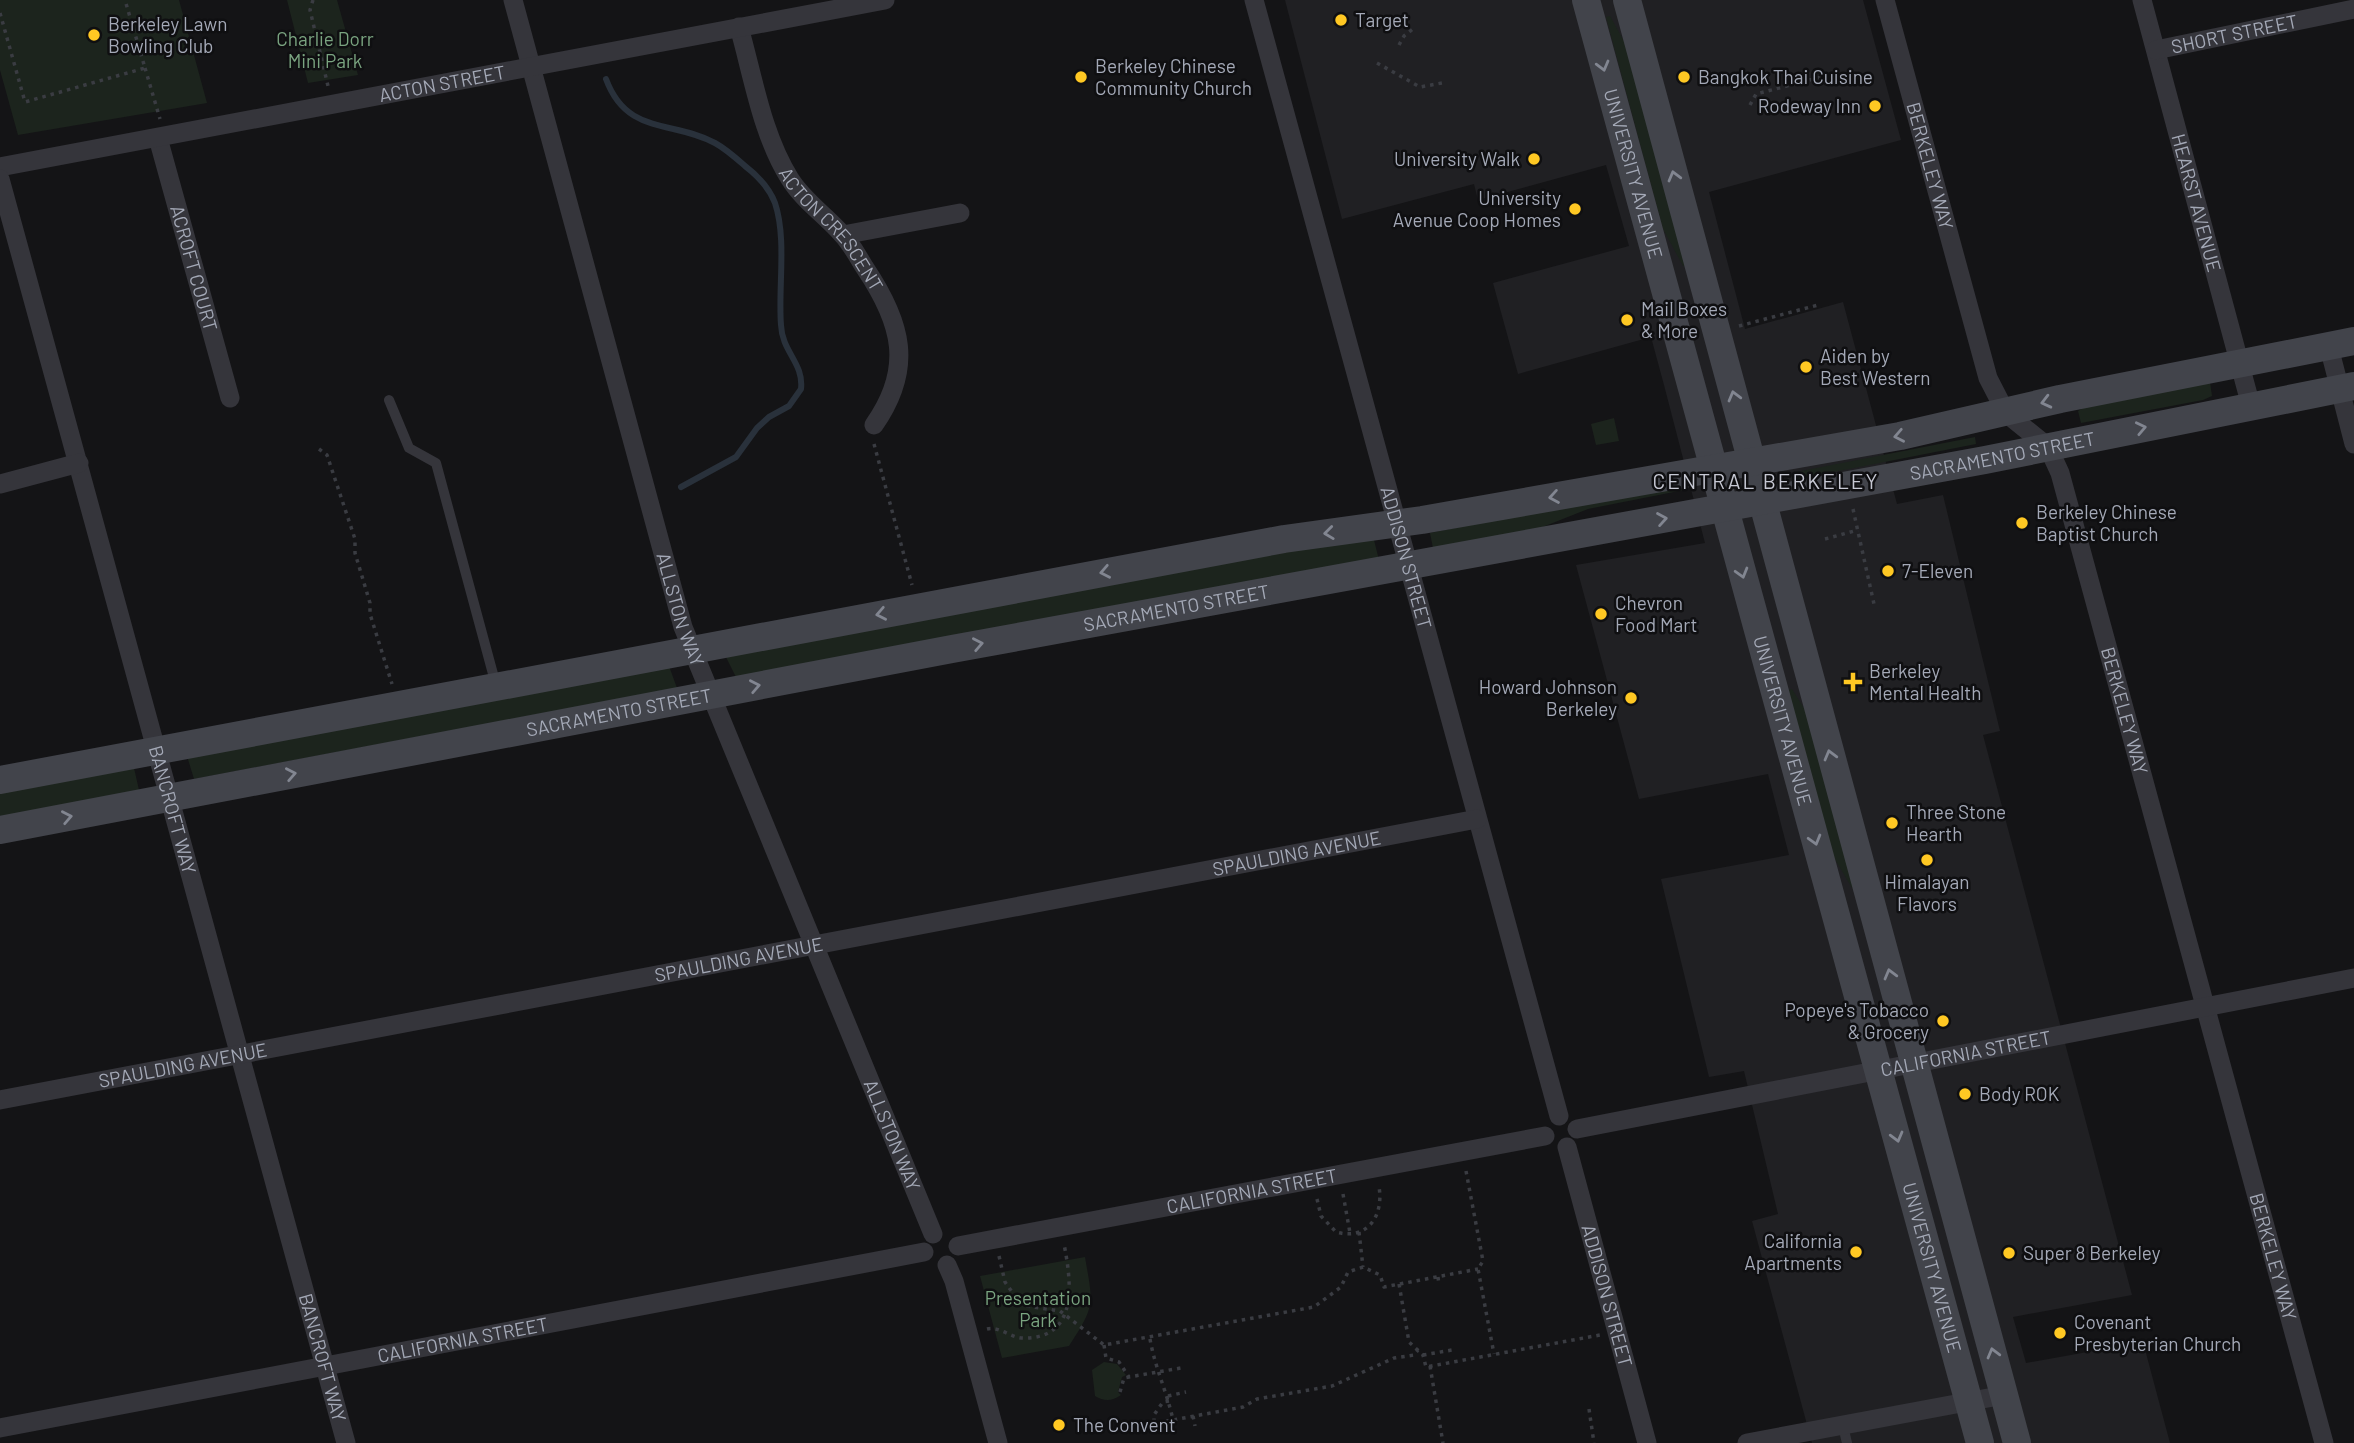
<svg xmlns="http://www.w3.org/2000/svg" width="2354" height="1443" font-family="Barlow,sans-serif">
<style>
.built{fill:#202023}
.green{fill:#1c241d}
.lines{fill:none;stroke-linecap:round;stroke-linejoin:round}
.stream{stroke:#29313b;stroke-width:6}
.path{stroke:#3a3c42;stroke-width:3.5;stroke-dasharray:3.5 5;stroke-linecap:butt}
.lane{stroke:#35353b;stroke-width:10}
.street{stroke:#35353b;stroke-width:19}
.secondary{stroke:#42444b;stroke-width:28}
.oneway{stroke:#828691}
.poi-dot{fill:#ffc823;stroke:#0f0f11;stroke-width:2.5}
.labels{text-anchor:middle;stroke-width:5;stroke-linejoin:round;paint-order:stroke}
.poi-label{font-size:19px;fill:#a4a9b7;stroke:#0f0f11;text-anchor:start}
.street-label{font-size:19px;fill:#a4a9b7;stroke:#0f0f11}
.park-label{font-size:19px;fill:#7aa480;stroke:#0f0f11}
.neighbourhood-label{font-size:21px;letter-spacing:2px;fill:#c6c8d3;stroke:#0f0f11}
</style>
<rect width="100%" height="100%" fill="#141416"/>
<!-- built -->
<path class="built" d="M1285 0H1863L1901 140 1709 192 1745 329 1843 302 1897 504 1943 495 2000 731 1983 735 2132 1295 2013 1317 2026 1363 2143 1342 2170 1443H1812L1752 1221 1778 1214 1744 1071 1709 1077 1661 879 1789 855 1768 774 1639 799 1576 565 1705 543 1664 385 1651 337 1518 374 1493 283 1629 246 1606 165 1478 200 1474 184 1342 219Z"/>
<!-- green -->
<path class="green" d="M0 0H179L207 103 18 135 0 70Z
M287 0H337L358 75 308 83Z
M1610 16 1625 43 1687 265 1683 266 1663 229 1606 17Z
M2210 382 2212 396 2203 400 2081 423 2078 411 2085 407Z
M1614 418 1619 441 1596 445 1591 424Z
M1975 437 1976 444 1798 479 1796 472Z
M1682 481 1684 490 1588 509 1530 532 1433 548 1430 533Z
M1374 540 1379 560 736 677 725 655 1238 555Z
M669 666 677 688 194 779 187 756Z
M1792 689 1807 713 1856 887 1852 888 1833 856 1788 690Z
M134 768 139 790 0 817V789Z
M1085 1257C1093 1304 1096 1305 1069 1346L1002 1358 980 1276Z
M1104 1362 1117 1364 1126 1375 1122 1377 1118 1392 1121 1395C1111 1402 1104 1401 1095 1396L1092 1370Z"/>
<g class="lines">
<!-- stream -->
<path class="stream" d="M606 79C627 136 673 120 715 143 726 149 736 158 745 166 758 176 769 187 775 203 787 239 778 288 781 325 782 352 804 363 801 389L789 406 769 417 757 428 736 457 681 487"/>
<!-- path -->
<path class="path" d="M313 0 310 10 328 86
M0 13 25 102 145 68 125 0
M1399 45 1404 36 1413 29
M1377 63 1420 87 1442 83
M145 68 160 119
M1750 105 1756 94 1825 76
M1739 326 1818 305
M874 444 912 585
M319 449 327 455 355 539V553L370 603V614L392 684
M1853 509 1874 604
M1825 539 1858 530
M1466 1171 1483 1261 1478 1269 1494 1354
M1343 1194 1350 1233
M1317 1199 1321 1216 1336 1232C1367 1241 1384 1216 1379 1187
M1359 1232 1363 1267
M999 1256 1005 1282 1019 1302 1027 1306 1060 1311 1104 1345 1314 1307 1341 1287 1348 1272 1363 1267 1380 1275 1384 1287 1478 1269
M1438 1277 1439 1285
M1399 1284 1409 1342 1423 1355 1426 1367 1600 1335
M987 1329C999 1326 1011 1338 1023 1338 1080 1339 1071 1280 1064 1244
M1150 1339C1155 1368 1167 1392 1173 1420L1243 1407 1257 1399 1332 1386 1394 1358 1414 1355 1418 1350
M1104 1345 1106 1358 1119 1362 1129 1377 1181 1368
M1423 1355 1452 1350
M1430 1366 1443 1443
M1120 1392 1124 1378 1129 1377
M1168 1396 1186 1392
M1169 1401 1163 1402 1154 1415V1423L1173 1420
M1589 1409 1594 1443
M1193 1416 1195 1426"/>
<!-- lane -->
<path class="lane" d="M389 400 409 448 436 463 496 685
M1843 1426 1847 1443"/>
<!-- street -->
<g class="street">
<path id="s1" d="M513 0 683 627 933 1234"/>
<path id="s2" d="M1254 0 1559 1116"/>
<path id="s3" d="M1885 0 1988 378 2006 413 2048 447 2060 473 2324 1443"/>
<path id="s4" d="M2142 0 2251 406"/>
<path id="s5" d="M739 27C753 76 762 135 790 179 803 200 825 215 841 233 851 243 858 257 865 268 902 323 914 368 874 425"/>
<path id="s6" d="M2156 50 2354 9"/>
<path id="s7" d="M158 138 230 398"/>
<path id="s8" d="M0 167 885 0"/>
<path id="s9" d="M0 179 346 1443"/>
<path d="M843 235 960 213"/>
<path d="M2329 347 2354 444"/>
<path d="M0 484 79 463"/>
<path id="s10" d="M0 1100 1477 819"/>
<path id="s11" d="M1577 1129 2354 978"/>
<path id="s12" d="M1567 1147 1647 1443"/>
<path id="s13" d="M958 1246 1545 1136"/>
<path d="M947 1265 954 1281 998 1443"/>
<path id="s14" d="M0 1428 924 1252"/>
<path d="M1747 1443 2004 1395"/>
</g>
<!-- secondary -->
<g class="secondary">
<path id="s15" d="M1586 0 1980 1443"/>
<path d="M1627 0 2017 1443"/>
<path d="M0 780 1284 539 1422 520 1900 436 2060 399 2354 341"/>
<path id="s16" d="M0 830 952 649 1985 460 2354 386"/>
</g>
</g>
<!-- one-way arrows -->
<defs><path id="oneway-chevron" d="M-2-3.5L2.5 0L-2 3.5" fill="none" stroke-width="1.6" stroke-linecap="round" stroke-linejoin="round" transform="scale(1.75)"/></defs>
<g class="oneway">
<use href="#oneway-chevron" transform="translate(1603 66) rotate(75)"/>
<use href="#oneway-chevron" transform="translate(1674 176) rotate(-105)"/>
<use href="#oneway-chevron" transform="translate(1734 396) rotate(-105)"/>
<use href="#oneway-chevron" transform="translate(2046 402) rotate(166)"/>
<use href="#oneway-chevron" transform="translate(2141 428) rotate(-12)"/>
<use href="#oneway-chevron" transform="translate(1899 436) rotate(169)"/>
<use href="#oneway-chevron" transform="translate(1554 497) rotate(170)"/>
<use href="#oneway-chevron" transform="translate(1662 519) rotate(-10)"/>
<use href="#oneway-chevron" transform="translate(1329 533) rotate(173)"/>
<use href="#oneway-chevron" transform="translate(1105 572) rotate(169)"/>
<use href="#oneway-chevron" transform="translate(1742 573) rotate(74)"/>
<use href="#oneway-chevron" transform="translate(881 614) rotate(169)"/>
<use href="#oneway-chevron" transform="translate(978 644) rotate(-11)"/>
<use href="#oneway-chevron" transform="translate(755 686) rotate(-11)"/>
<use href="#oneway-chevron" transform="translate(1830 755) rotate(-105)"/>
<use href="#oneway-chevron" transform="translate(291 774) rotate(-11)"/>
<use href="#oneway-chevron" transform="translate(67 817) rotate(-11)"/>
<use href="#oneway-chevron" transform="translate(1815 840) rotate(74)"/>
<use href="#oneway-chevron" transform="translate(1890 974) rotate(-105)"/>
<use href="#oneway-chevron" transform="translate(1897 1137) rotate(75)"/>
<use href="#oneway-chevron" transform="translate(1993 1353) rotate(-105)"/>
</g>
<!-- markers -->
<g class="poi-dot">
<circle cx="1341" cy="20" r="7"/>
<circle cx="94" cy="35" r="7"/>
<circle cx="1081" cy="77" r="7"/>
<circle cx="1684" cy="77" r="7"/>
<circle cx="1875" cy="106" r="7"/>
<circle cx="1534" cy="159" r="7"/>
<circle cx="1575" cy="209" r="7"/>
<circle cx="1627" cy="320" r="7"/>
<circle cx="1806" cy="367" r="7"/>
<circle cx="2022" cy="523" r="7"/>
<circle cx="1888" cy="571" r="7"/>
<circle cx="1601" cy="614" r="7"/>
<path d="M1849.5 671.5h7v7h7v7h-7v7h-7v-7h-7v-7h7z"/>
<circle cx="1631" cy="698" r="7"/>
<circle cx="1892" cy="823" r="7"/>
<circle cx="1927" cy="860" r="7"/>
<circle cx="1943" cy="1021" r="7"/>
<circle cx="1965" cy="1094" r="7"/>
<circle cx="1856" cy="1252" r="7"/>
<circle cx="2009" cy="1253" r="7"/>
<circle cx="2060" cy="1333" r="7"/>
<circle cx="1059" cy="1425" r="7"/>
</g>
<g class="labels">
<!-- poi labels -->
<g class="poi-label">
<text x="1355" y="27">Target</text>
<text x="108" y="31">Berkeley Lawn<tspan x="108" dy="22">Bowling Club</tspan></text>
<text x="1095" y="73">Berkeley Chinese<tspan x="1095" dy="22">Community Church</tspan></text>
<text x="1698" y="84">Bangkok Thai Cuisine</text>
<text x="1861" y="113" text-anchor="end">Rodeway Inn</text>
<text x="1520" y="166" text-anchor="end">University Walk</text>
<text x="1561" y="205" text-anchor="end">University<tspan x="1561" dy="22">Avenue Coop Homes</tspan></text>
<text x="1641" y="316">Mail Boxes<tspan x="1641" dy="22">&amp; More</tspan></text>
<text x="1820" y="363">Aiden by<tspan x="1820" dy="22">Best Western</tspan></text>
<text x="2036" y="519">Berkeley Chinese<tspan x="2036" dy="22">Baptist Church</tspan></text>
<text x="1902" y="578">7-Eleven</text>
<text x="1615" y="610">Chevron<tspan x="1615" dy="22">Food Mart</tspan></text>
<text x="1869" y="678">Berkeley<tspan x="1869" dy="22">Mental Health</tspan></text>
<text x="1617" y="694" text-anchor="end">Howard Johnson<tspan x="1617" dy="22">Berkeley</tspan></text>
<text x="1906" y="819">Three Stone<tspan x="1906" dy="22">Hearth</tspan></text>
<text x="1927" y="889" text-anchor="middle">Himalayan<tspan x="1927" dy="22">Flavors</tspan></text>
<text x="1929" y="1017" text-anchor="end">Popeye's Tobacco<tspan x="1929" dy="22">&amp; Grocery</tspan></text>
<text x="1979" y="1101">Body ROK</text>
<text x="1842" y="1248" text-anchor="end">California<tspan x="1842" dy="22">Apartments</tspan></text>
<text x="2023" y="1260">Super 8 Berkeley</text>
<text x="2074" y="1329">Covenant<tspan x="2074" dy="22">Presbyterian Church</tspan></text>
<text x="1073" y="1432">The Convent</text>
</g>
<!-- street labels -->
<g class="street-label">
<text dy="7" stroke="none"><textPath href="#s6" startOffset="80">SHORT STREET</textPath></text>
<text dy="7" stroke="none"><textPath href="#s8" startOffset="450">ACTON STREET</textPath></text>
<text dy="7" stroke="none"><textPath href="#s3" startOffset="172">BERKELEY WAY</textPath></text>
<text dy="7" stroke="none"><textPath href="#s15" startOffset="180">UNIVERSITY AVENUE</textPath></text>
<text dy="7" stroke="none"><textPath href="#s4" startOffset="210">HEARST AVENUE</textPath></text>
<text dy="7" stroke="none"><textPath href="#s5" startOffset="226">ACTON CRESCENT</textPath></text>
<text dy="7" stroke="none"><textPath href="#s7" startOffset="135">ACROFT COURT</textPath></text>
<text dy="7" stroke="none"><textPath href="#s16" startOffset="2037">SACRAMENTO STREET</textPath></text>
<text dy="7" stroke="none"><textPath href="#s2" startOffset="578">ADDISON STREET</textPath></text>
<text dy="7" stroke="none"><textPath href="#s16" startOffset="1197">SACRAMENTO STREET</textPath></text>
<text dy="7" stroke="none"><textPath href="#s1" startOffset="632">ALLSTON WAY</textPath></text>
<text dy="7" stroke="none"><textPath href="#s3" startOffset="760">BERKELEY WAY</textPath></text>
<text dy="7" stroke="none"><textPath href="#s16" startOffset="630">SACRAMENTO STREET</textPath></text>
<text dy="7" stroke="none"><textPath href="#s15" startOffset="747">UNIVERSITY AVENUE</textPath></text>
<text dy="7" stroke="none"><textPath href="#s9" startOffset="654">BANCROFT WAY</textPath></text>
<text dy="7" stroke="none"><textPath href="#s10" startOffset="1320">SPAULDING AVENUE</textPath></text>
<text dy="7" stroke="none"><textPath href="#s10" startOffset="752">SPAULDING AVENUE</textPath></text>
<text dy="7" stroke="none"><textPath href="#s11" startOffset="396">CALIFORNIA STREET</textPath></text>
<text dy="7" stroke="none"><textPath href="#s10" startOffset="186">SPAULDING AVENUE</textPath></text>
<text dy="7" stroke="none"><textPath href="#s1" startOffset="1199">ALLSTON WAY</textPath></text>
<text dy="7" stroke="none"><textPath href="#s13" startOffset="299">CALIFORNIA STREET</textPath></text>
<text dy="7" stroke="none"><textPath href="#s3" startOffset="1326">BERKELEY WAY</textPath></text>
<text dy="7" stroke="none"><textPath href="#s15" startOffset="1314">UNIVERSITY AVENUE</textPath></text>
<text dy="7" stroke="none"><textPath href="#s12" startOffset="154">ADDISON STREET</textPath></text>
<text dy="7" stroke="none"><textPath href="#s14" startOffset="471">CALIFORNIA STREET</textPath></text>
<text dy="7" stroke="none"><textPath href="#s9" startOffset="1222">BANCROFT WAY</textPath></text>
</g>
<!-- park labels -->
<g class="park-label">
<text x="325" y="46">Charlie Dorr<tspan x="325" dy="22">Mini Park</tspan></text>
<text x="1038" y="1305">Presentation<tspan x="1038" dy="22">Park</tspan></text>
</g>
<!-- neighbourhood labels -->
<g class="neighbourhood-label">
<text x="1766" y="489">CENTRAL BERKELEY</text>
</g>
</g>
</svg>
